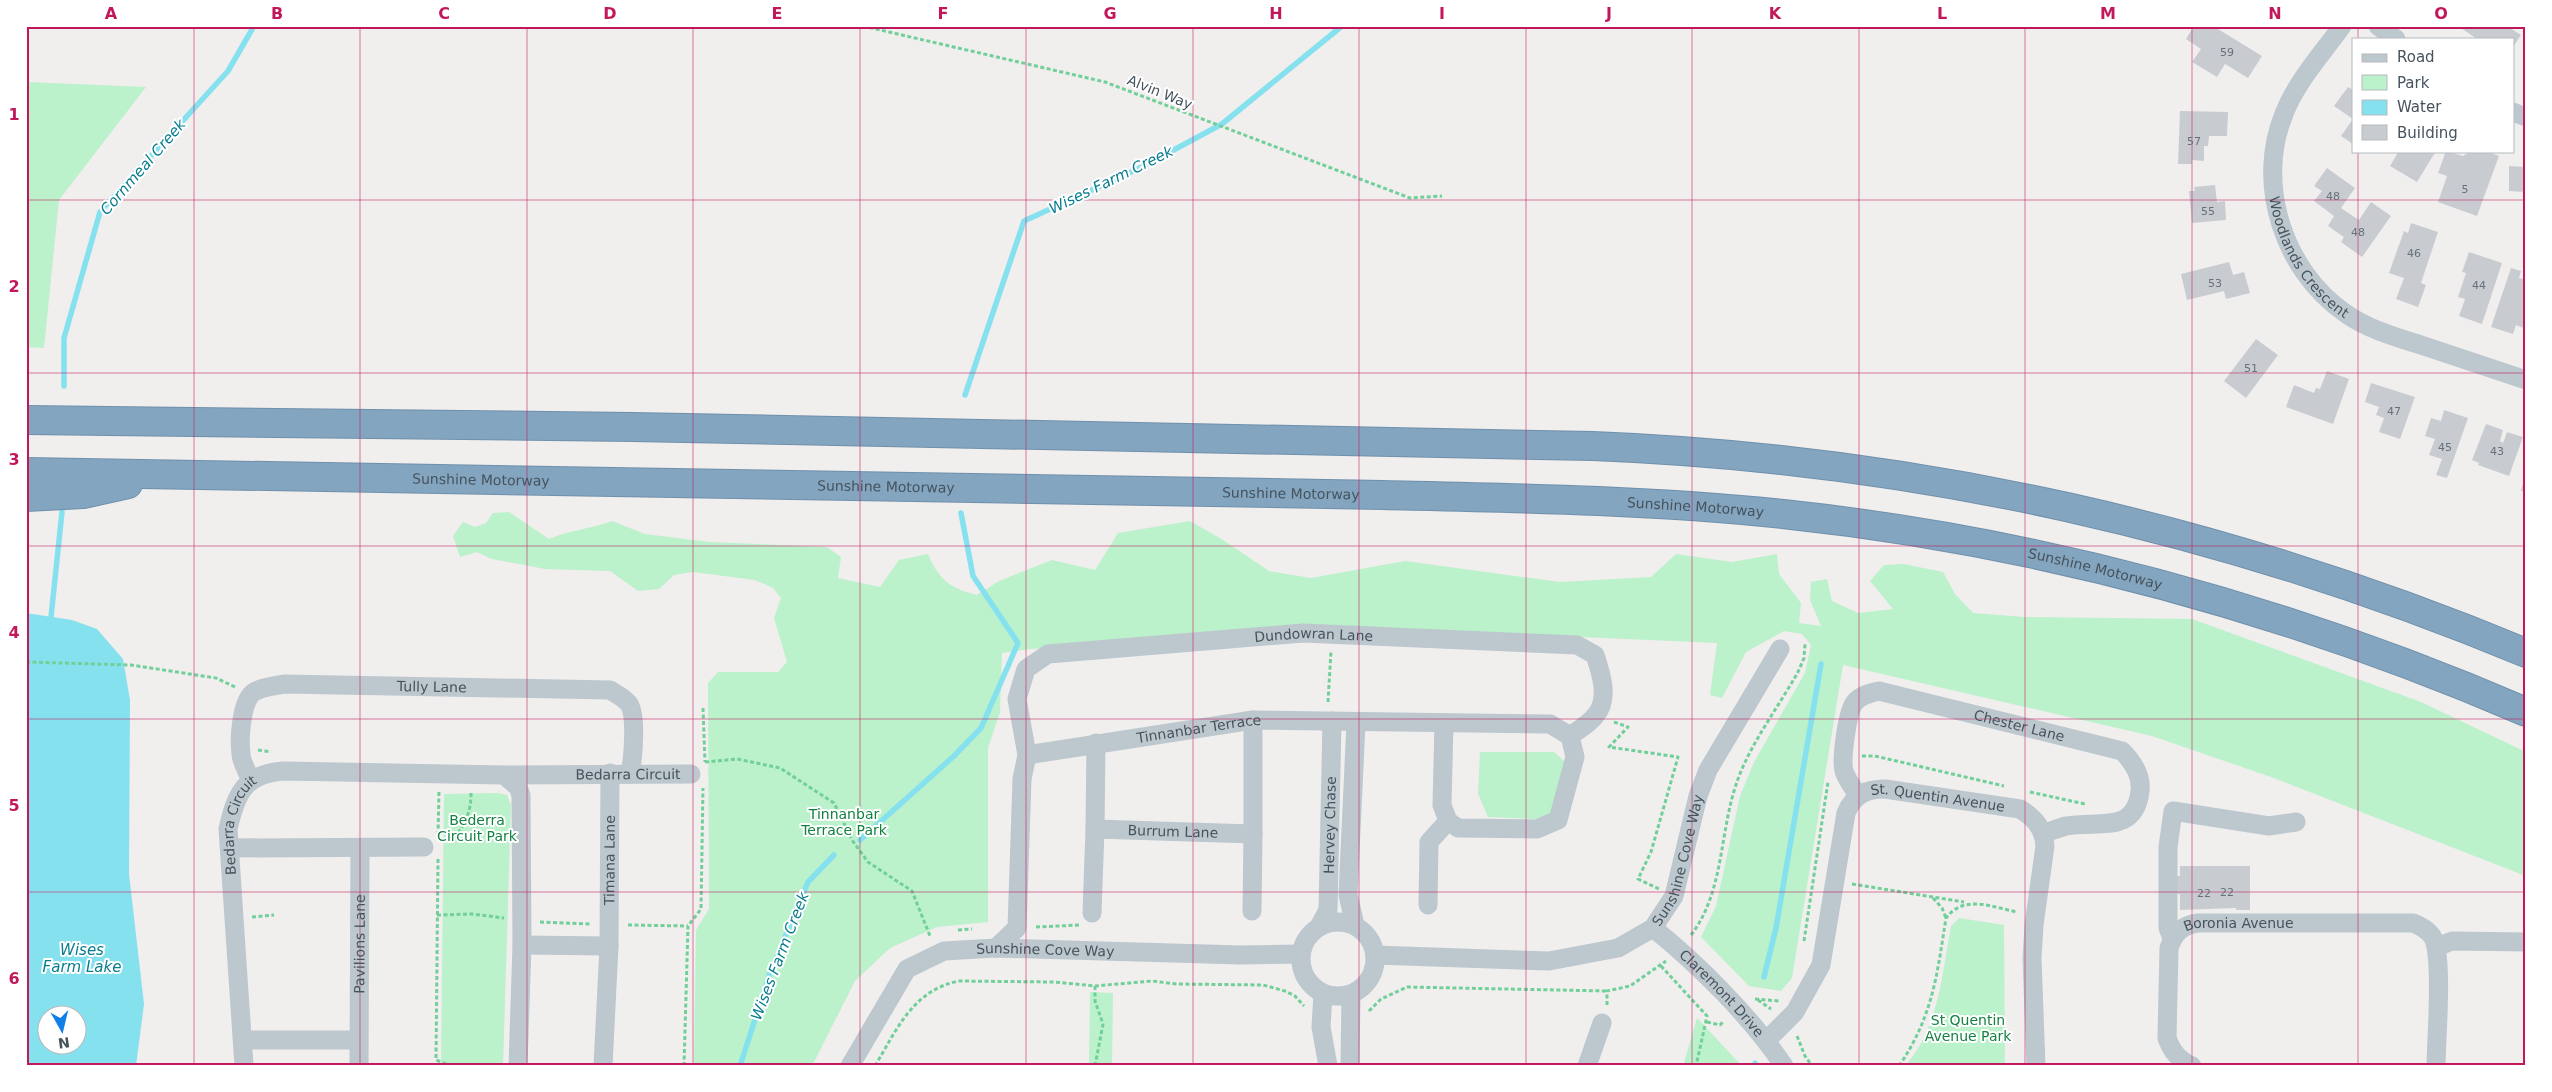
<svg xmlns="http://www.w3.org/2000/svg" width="2552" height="1092" font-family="'DejaVu Sans',sans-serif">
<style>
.green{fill:#bbf1cb}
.water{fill:#86e1ef;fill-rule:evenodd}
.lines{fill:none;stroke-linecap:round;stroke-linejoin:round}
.stream{stroke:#86e1ef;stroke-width:5.5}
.building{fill:#c8ccd1}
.highway-casing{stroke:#6f90ab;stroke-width:30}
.path{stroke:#71d09a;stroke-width:3;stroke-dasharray:4 2.5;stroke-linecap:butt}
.minor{stroke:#bcc7ce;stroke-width:19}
.highway{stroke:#84a5bf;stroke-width:28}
.grid{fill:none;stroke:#c2185b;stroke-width:1;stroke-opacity:0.55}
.labels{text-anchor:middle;stroke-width:4;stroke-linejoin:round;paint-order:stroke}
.number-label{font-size:11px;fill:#66717a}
.street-label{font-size:14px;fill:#46535d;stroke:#fff}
.park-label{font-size:14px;fill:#138142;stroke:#fff}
.water-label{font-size:15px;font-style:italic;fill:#087d8f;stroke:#fff}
.neatline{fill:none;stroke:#c2185b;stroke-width:2}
.grid-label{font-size:16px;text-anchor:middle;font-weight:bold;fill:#c2185b}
</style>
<rect width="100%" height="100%" fill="#f1eeee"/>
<!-- green -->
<path class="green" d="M26 82 146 87 59 200 44 348 26 347Z
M509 512 549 539C569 530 591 529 612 521L645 534 709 542 827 547 841 557 838 578 880 587 899 560 928 554C938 579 951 589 977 595L999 581 1052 560 1095 570 1118 533 1190 521 1223 540 1269 571 1311 578 1405 561 1560 582 1651 577 1676 554 1732 562 1777 554 1779 574 1801 603 1799 623 1821 626 1810 600 1811 582 1827 579 1832 601 1858 613 1893 609 1870 581 1884 565 1904 564 1943 572 1955 594 1973 613 2025 617 2192 619 2421 702 2526 752V876L2271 777 2152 736 1843 665 1792 978 1781 991 1749 986 1701 937 1716 906 1740 796 1754 762 1805 673 1811 645 1802 634 1784 631 1746 652 1722 698 1710 695 1717 643 1332 626 1031 649 1002 653 1000 712 988 748V922L937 927 890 948 855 981 812 1066H694L696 930 709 909 708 683 718 672H778L787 662 774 618 781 598 773 588 755 580 693 572 674 575 659 589 638 591 610 571 545 569 492 559 477 552 460 557 453 536 463 522 475 527 486 523 493 513Z
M1480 752H1554L1565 762 1551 813 1537 819 1488 817 1478 794Z
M498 793 507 795 511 805 503 1066H441L444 794Z
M1959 918 2004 925 2005 1066H1905C1939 1028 1942 974 1951 926Z
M1090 992 1113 993 1112 1066H1089Z
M1697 1018 1742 1066H1683Z"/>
<!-- water -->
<path class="water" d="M26 613 72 620 97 629 123 659 130 700 129 874 144 1004 136 1066H26ZM48 1014H78V1044H48Z"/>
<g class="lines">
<!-- stream -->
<path class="stream" d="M64 386V338L100 212 228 71 254 26
M965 395 1024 221 1142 167 1222 124 1342 26
M51 617 62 512
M860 840 954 756 981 728 1018 643 973 576 961 513
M1764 977 1776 928 1821 664
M740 1066 770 973 808 882 834 855
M1754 1066 1755 1063"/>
</g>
<!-- building -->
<path class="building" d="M2194 26H2213L2262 56 2248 78 2225 64 2217 77 2192 62 2201 49 2186 39Z
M2462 26H2507L2521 35 2513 47V39H2477L2461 28Z
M2348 87 2353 90V144L2341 136 2353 119 2334 106Z
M2180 111 2228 112 2227 136H2209L2208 146H2204V161L2192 160V164H2178Z
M2399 151H2436L2417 182 2390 166Z
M2446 151 2463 156 2471 151H2486L2499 156 2477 216 2438 202 2447 176 2438 173Z
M2509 166 2526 167V192L2509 191Z
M2327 168 2355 188 2341 208 2359 220 2371 202 2391 216 2362 257 2341 242 2344 237 2328 226 2334 216 2314 201 2322 191 2314 186Z
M2215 185 2217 202 2225 201 2226 220 2192 223 2189 191H2195L2194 187Z
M2524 196H2526V220H2524Z
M2411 223 2438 232 2421 283 2426 285 2418 307 2396 299 2404 278 2389 273 2404 231 2408 233Z
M2469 252 2502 263 2482 324 2459 316 2465 299 2458 297 2466 273 2462 272Z
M2229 262 2233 275 2244 272 2250 293 2226 299 2224 291 2187 300 2181 274Z
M2511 268 2521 271 2519 278 2526 280V329L2516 325 2513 334 2491 327Z
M2256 339 2278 355 2246 398 2224 381Z
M2327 371 2349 379 2333 424 2286 407 2294 385 2314 393 2316 388 2320 389Z
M2371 383 2415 397 2400 439 2379 432 2384 418 2376 415 2379 407 2365 402Z
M2444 410 2468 418 2447 478 2436 475 2442 459 2429 455 2435 439 2425 436 2431 418 2441 421Z
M2486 424 2503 430 2500 441 2503 443 2507 432 2523 437 2509 476 2478 465 2479 463 2472 460Z
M2525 476H2526V492L2521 491Z
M2180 866H2250V910H2236V908L2180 910V894H2176V876H2180Z"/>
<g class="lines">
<defs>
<g id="highway">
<path d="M26 420 632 427 1593 446C1919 459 2225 528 2526 653"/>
<path id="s17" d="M26 472 1383 495C1516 498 1650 500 1783 514 2039 541 2289 610 2526 712"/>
<path d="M26 497 83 494 128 484"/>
</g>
</defs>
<!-- highway casing -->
<use href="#highway" class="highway-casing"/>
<!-- path -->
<path class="path" d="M863 26 1105 82 1410 198 1442 196
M26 662 131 665 216 678 235 687
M1328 702 1331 651
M703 708 705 762
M1614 722 1628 727 1609 747 1678 757 1651 852 1638 879 1659 889
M258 750 271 752
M1862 756H1875L2004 786
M705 762 737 759 780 768 834 803 852 840 868 862 912 891 930 936
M2030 792 2085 804
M438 835 439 791
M441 840 454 838C466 823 471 812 471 793
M438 859 436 1060 451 1066
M1852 884 1964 902
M1933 898 1942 908 1946 918
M437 915 472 914 504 918
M252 917 274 915
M540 922 591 924
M628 925 688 926
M1036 927 1080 925
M958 930 972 929
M1691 935C1725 891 1719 830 1738 779 1751 743 1779 706 1798 672L1804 658 1805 644
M1804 941 1828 782
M1661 966 1707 1016 1696 1066
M1095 986V1001L1103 1024 1095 1066
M1755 999 1779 1001
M1758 1000 1771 1009
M1607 1005V991L1630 986 1666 961
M1369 1011 1381 999 1407 987 1607 991
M1707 1022 1720 1025 1724 1021
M1797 1036 1805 1056 1812 1066
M684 1066 688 926 701 909 703 788
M875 1066C897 1029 913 990 959 981L1054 982 1095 986 1152 981 1177 984 1263 985 1285 991 1295 996 1304 1006
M1899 1066C1933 1016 1937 975 1946 918 1964 894 1992 907 2017 912"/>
<!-- minor -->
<g class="minor">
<path id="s1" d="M2342 26C2322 54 2296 82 2284 114 2255 184 2284 271 2345 313 2367 329 2396 337 2421 345 2456 357 2491 368 2526 380"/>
<path d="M2378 26 2396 39"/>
<path d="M2513 112 2526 117"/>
<path d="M1253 720V834"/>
<path d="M1444 724 1442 805 1448 821 1458 828 1537 829 1558 820 1575 757 1570 736"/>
<path id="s2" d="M1027 755 1253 720 1550 724 1570 736"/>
<path id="s3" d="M504 775 691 774"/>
<path id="s4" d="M250 779C248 772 241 762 241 754 239 740 241 700 254 692 262 687 275 686 284 684L610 690C616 694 625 698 629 704 637 716 633 759 630 774"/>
<path id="s5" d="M1858 795C1853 788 1847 780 1844 771 1841 760 1847 711 1855 702 1861 695 1870 693 1879 691L2122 751C2133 762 2142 775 2140 791 2135 835 2098 820 2066 826 2059 828 2051 831 2044 833"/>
<path d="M1095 829 1096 743"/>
<path d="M230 848 424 847"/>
<path d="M1428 905 1429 842 1448 821"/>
<path id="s6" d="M1092 913 1095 829 1253 834 1252 911"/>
<circle cx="1338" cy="959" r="37"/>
<path id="s7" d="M1320 925 1328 910 1332 721"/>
<path d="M1355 925 1348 895 1356 723"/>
<path id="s8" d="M1653 928C1698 964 1752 1018 1784 1066"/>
<path d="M2172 938 2168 928V847L2173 811 2269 826 2296 822"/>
<path d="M522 945 609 946"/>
<path d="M2437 947 2452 941 2526 942"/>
<path id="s9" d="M996 948 1017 928 1022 779 1027 755 1017 699 1026 669 1048 654 1303 633 1577 645 1595 655C1601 673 1610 700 1595 716 1589 724 1578 730 1570 736"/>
<path id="s10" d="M1375 955 1549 961 1618 948 1653 928 1674 896 1698 796 1708 770 1780 649"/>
<path d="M1323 994 1321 1027 1328 1066"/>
<path d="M243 1040H359"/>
<path id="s11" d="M1767 1040 1795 1012 1821 965 1846 813C1854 795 1865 789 1885 789L2020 809C2035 818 2044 829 2045 846L2034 925 2032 958 2036 1066"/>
<path id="s12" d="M244 1066 228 829C236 794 244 774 283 771L504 775 518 787 521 795 522 945 518 1066"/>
<path id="s13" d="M359 1066 360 848"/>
<path id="s14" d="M603 1066 609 946 610 773"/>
<path id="s15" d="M850 1066 907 969 944 951 996 948 1241 955 1300 954"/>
<path d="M1350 1066 1351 994"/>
<path d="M1587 1066 1602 1023"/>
<path id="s16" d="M2192 1066C2179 1060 2172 1052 2167 1038L2169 948C2174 933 2182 925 2198 923H2413C2421 926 2427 929 2432 936 2444 954 2436 1040 2436 1066"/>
</g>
<!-- highway -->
<use href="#highway" class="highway"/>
</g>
<!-- grid -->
<path class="grid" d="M194 26V1066M360 26V1066M527 26V1066M693 26V1066M860 26V1066M1026 26V1066M1193 26V1066M1359 26V1066M1526 26V1066M1692 26V1066M1859 26V1066M2025 26V1066M2192 26V1066M2358 26V39M2358 151V1066M26 200H2526M26 373H2526M26 546H2526M26 719H2526M26 892H2526"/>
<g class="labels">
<!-- number labels -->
<g class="number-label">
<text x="2227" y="56">59</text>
<text x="2194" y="145">57</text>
<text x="2465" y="193">5</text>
<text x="2333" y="200">48</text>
<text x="2208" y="215">55</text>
<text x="2358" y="236">48</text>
<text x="2414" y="257">46</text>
<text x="2215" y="287">53</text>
<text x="2479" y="289">44</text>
<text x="2251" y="372">51</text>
<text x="2394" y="415">47</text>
<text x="2445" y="451">45</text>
<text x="2497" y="455">43</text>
<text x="2227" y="896">22</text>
<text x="2204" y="897">22</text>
</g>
<!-- street labels -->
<g class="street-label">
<text transform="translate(1160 92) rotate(22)" y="5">Alvin Way</text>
<text dy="5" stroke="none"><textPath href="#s1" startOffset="261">Woodlands Crescent</textPath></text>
<text dy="5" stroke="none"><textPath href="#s17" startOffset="455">Sunshine Motorway</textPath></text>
<text dy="5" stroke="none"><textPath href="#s17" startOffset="860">Sunshine Motorway</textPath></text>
<text dy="5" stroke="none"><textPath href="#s17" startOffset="1265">Sunshine Motorway</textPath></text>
<text dy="5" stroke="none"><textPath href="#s17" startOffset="1670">Sunshine Motorway</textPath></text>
<text dy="5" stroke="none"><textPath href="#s17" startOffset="2075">Sunshine Motorway</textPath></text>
<text dy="5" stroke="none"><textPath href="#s9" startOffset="584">Dundowran Lane</textPath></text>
<text dy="5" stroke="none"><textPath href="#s4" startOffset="271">Tully Lane</textPath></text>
<text dy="5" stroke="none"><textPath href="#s5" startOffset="270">Chester Lane</textPath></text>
<text dy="5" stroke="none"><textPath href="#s2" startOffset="174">Tinnanbar Terrace</textPath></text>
<text dy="5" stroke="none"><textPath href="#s3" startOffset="124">Bedarra Circuit</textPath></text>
<text dy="5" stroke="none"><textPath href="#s11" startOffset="350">St. Quentin Avenue</textPath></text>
<text dy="5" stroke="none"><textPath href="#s7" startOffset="102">Hervey Chase</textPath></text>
<text dy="5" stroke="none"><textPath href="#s12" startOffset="244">Bedarra Circuit</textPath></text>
<text dy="5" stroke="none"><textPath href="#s6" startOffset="162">Burrum Lane</textPath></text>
<text dy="5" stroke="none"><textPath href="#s14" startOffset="206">Timana Lane</textPath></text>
<text dy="5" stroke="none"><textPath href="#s10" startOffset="358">Sunshine Cove Way</textPath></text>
<text dy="5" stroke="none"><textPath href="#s16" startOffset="210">Boronia Avenue</textPath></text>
<text dy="5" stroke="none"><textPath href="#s13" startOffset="122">Pavilions Lane</textPath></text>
<text dy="5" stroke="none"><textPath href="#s15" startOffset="255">Sunshine Cove Way</textPath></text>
<text dy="5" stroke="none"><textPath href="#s8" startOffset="95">Claremont Drive</textPath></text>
</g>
<!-- park labels -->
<g class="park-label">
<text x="844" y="819">Tinnanbar<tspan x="844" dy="16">Terrace Park</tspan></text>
<text x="477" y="825">Bederra<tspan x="477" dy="16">Circuit Park</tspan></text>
<text x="1968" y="1025">St Quentin<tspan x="1968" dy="16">Avenue Park</tspan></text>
</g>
<!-- water labels -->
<g class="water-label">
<text transform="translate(143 167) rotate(-49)" y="5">Cornmeal Creek</text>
<text transform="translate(1111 180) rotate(-26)" y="5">Wises Farm Creek</text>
<text x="82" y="955">Wises<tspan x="82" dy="17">Farm Lake</tspan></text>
<text transform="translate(780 956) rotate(-69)" y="5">Wises Farm Creek</text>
</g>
</g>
<!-- border -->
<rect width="2552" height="1092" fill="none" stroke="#ffffff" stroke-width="55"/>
<!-- legend -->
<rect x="2352" y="38" width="162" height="115" fill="#ffffff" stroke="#b5babe"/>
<rect x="2362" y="54" width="25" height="8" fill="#bcc7ce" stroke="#b5babe"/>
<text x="2397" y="62" font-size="15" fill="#46535d">Road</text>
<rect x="2362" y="75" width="25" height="15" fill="#bbf1cb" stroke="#b5babe"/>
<text x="2397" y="88" font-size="15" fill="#46535d">Park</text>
<rect x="2362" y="100" width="25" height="15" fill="#86e1ef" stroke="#b5babe"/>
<text x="2397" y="112" font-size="15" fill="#46535d">Water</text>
<rect x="2362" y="125" width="25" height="15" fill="#c8ccd1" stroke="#b5babe"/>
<text x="2397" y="138" font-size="15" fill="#46535d">Building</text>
<!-- north arrow -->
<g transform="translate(62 1030) rotate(172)"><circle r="24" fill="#ffffff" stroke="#b5babe"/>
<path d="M0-4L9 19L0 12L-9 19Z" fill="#127fe8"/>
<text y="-8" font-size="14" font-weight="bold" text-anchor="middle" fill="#46535d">N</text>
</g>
<rect x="28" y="28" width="2496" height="1036" class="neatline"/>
<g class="grid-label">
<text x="111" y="19">A</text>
<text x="277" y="19">B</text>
<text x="444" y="19">C</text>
<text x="610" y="19">D</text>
<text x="777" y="19">E</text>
<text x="943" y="19">F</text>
<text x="1110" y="19">G</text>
<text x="1276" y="19">H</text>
<text x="1442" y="19">I</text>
<text x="1609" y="19">J</text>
<text x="1775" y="19">K</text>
<text x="1942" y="19">L</text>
<text x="2108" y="19">M</text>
<text x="2275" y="19">N</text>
<text x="2441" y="19">O</text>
<text x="14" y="120">1</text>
<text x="14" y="292">2</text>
<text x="14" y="465">3</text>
<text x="14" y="638">4</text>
<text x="14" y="811">5</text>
<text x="14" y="984">6</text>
</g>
</svg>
